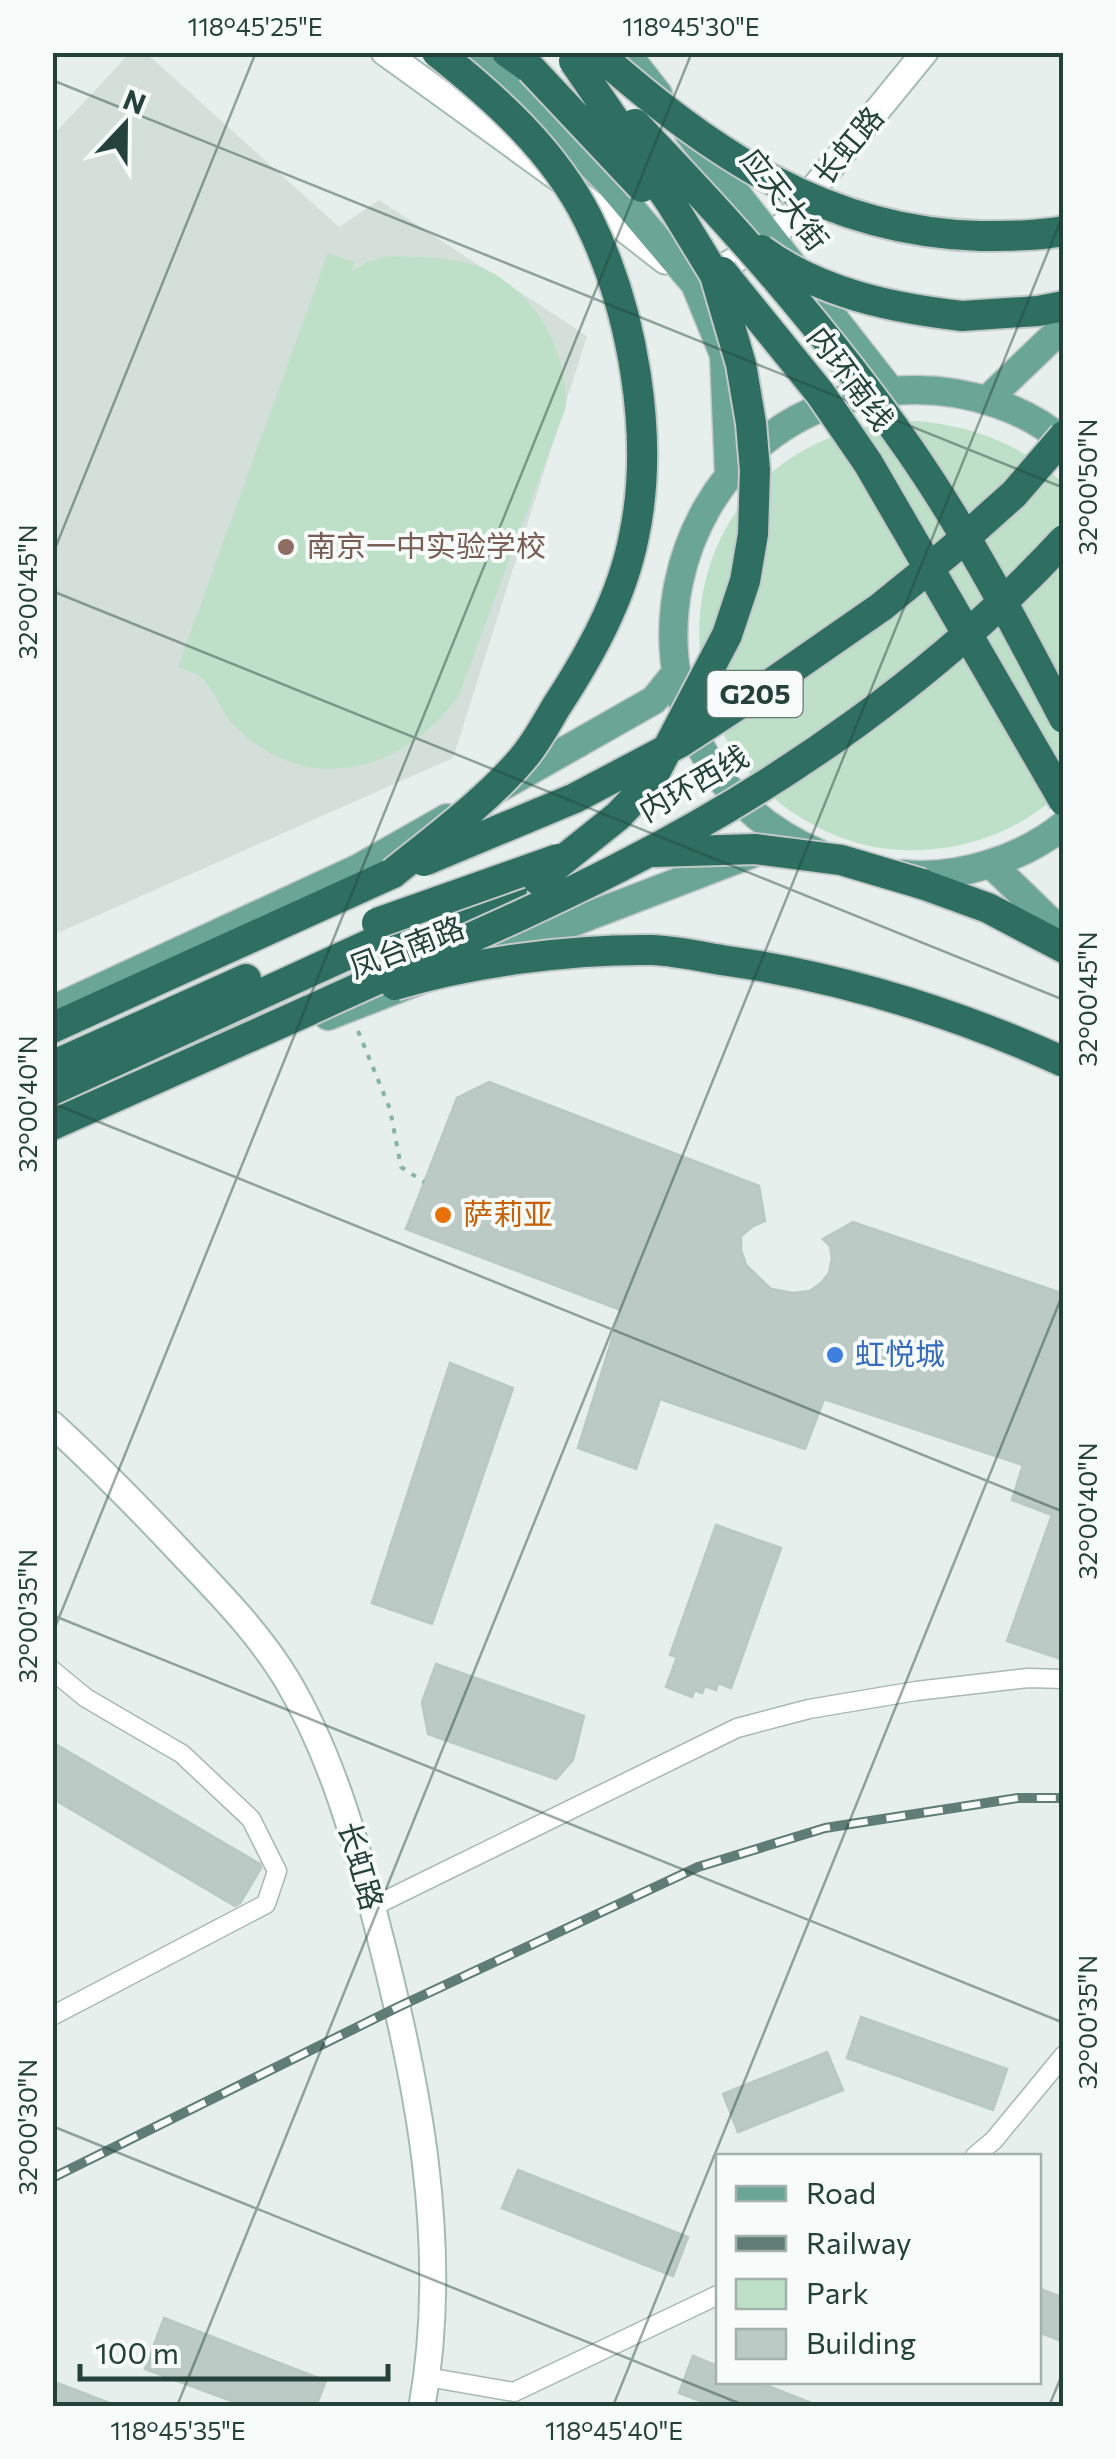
<svg xmlns="http://www.w3.org/2000/svg" width="1116" height="2459" font-family="Commissioner,'Noto Sans SC',sans-serif">
<style>
.built{fill:#d4dfda}
.green{fill:#bfe0c8}
.building{fill:#bbcac4;stroke:#b8c9c2;stroke-width:2.5}
.lines{fill:none;stroke-linecap:round;stroke-linejoin:round}
.street-casing{stroke:#a8b8b2;stroke-width:21}
.secondary-casing{stroke:#a4bbb3;stroke-width:29}
.primary-casing{stroke:#c2cac8;stroke-width:31}
.highway-casing{stroke:#c2cac8;stroke-width:34}
.path{stroke:#86b3a5;stroke-width:4;stroke-dasharray:5 8;stroke-linecap:butt}
.street{stroke:#fff;stroke-width:18}
.secondary{stroke:#fff;stroke-width:25}
.primary{stroke:#6aa596;stroke-width:28}
.highway{stroke:#2f6f62;stroke-width:30}
.rail-casing{stroke:#5f7d75;stroke-width:10}
.rail{stroke:#f7fbf9;stroke-width:6;stroke-dasharray:19;stroke-linecap:butt}
.highway-bridge-casing{stroke:#c2cac8;stroke-width:34;stroke-linecap:butt}
.highway-bridge{stroke:#2f6f62;stroke-width:30}
.ticks{fill:none;stroke:#24423a;stroke-width:2.5;stroke-opacity:0.45}
.education-dot{fill:#8d6e63;stroke:#f7fbf9;stroke-width:4}
.food-dot{fill:#e8710a;stroke:#f7fbf9;stroke-width:4}
.shop-dot{fill:#3f7fe0;stroke:#f7fbf9;stroke-width:4}
.labels{text-anchor:middle;stroke-width:8;stroke-linejoin:round;paint-order:stroke}
.shield{fill:#f7fbf9;stroke:#637a73;stroke-width:2.5}
.shield-label{font-size:28px;font-weight:bold;fill:#24423a}
.street-label{font-size:30px;fill:#24423a;stroke:#f7fbf9}
.education-label{font-size:30px;fill:#785e54;stroke:#f7fbf9;text-anchor:start}
.food-label{font-size:30px;fill:#c56008;stroke:#f7fbf9;text-anchor:start}
.shop-label{font-size:30px;fill:#366cbe;stroke:#f7fbf9;text-anchor:start}
.neatline{fill:none;stroke:#24423a;stroke-width:4}
.ticks-label{font-size:25px;text-anchor:middle;fill:#24423a}
</style>
<rect width="100%" height="100%" fill="#e6efeb"/>
<!-- built -->
<path class="built" d="M130 53H146L339 227 379 200 587 336 453 758 53 935 52 136Z"/>
<!-- green -->
<path class="green" d="M328 253 354 262 352 272C376 254 386 256 416 257 442 258 469 260 491 272 539 299 568 354 566 407L459 695C405 772 306 799 235 726 222 714 212 684 199 676 194 672 185 670 178 667Z
M919 421C975 427 1021 444 1063 483V790C1024 828 974 848 919 850 881 852 843 842 810 823 660 740 661 513 822 441 853 427 885 423 919 421Z"/>
<!-- building -->
<path class="building" d="M489 1082 759 1186 765 1221 753 1226 741 1236V1250L746 1265 771 1289 793 1293 810 1291 821 1283 829 1273 832 1259 830 1246 823 1239 853 1222 1064 1294V1660L1007 1641 1052 1515 1012 1500 1023 1465 824 1399 805 1449 660 1399 636 1469 578 1448 621 1310 406 1229 457 1098Z
M450 1363 513 1388 432 1624 372 1603Z
M716 1525 781 1548 731 1688 718 1683 716 1690 705 1686 702 1693 695 1690 692 1697 666 1687 677 1657 670 1655Z
M436 1664 584 1716 573 1760 556 1779 428 1734 422 1702Z
M52 1742 260 1864 261 1868 240 1903 235 1906 52 1798Z
M861 2017 1007 2069 993 2110 847 2058Z
M827 2052 843 2090 738 2132 723 2094Z
M518 2170 688 2237 673 2276 502 2208Z
M1038 2288 1064 2298V2342L1038 2332Z
M164 2318 326 2381 316 2406H245L145 2369Z
M693 2356 718 2366V2382H758L819 2406H714L679 2393Z
M52 2381 115 2405V2406H52Z"/>
<g class="lines">
<defs>
<path id="street" d="M52 1670 86 1698 182 1754 251 1819 277 1871 266 1904 52 2016
M372 1907 737 1728 809 1709 916 1691 1028 1678 1064 1679
M975 2156 994 2140 1064 2055
M427 2377 514 2392 718 2295"/>
<path id="secondary" d="M384 52 565 183 665 261
M706 277 773 238 925 52
M52 1424C99 1467 143 1512 186 1558 222 1596 260 1635 287 1680 331 1754 355 1838 376 1921 417 2078 451 2244 422 2406"/>
<path id="primary" d="M469 52 519 92 607 180 695 284 724 355 729 475
M625 52 658 94
M688 132 890 390
M987 400 1064 326
M501 787 654 700 675 674
M818 853C579 749 653 390 916 390 966 390 1026 407 1064 442
M991 864 1052 923 1064 941
M902 874C957 880 1022 859 1064 825
M482 957 759 851
M52 1010 359 868 447 818
M328 1016 418 981"/>
<path id="highway" d="M507 52 531 69
M962 316 1038 311 1064 306
M922 884 988 908 1064 948
M52 1028 393 873
M52 1066 246 979
M52 1090 379 940 512 890
M52 1125 310 1010"/>
</defs>
<!-- street casing -->
<use href="#street" class="street-casing"/>
<!-- secondary casing -->
<use href="#secondary" class="secondary-casing"/>
<!-- primary casing -->
<use href="#primary" class="primary-casing"/>
<!-- highway casing -->
<use href="#highway" class="highway-casing"/>
<!-- path -->
<path class="path" d="M358 1031 390 1109 401 1167 424 1182"/>
<!-- street -->
<use href="#street" class="street"/>
<!-- secondary -->
<use href="#secondary" class="secondary"/>
<!-- primary -->
<use href="#primary" class="primary"/>
<!-- highway -->
<use href="#highway" class="highway"/>
<defs>
<path id="rail" d="M52 2178 398 2007 698 1867 825 1828 1018 1798H1064"/>
</defs>
<!-- rail casing -->
<use href="#rail" class="rail-casing"/>
<!-- rail -->
<use href="#rail" class="rail"/>
<defs>
<path id="highway-bridge" d="M596 52C709 151 824 232 980 236 1007 236 1036 236 1064 231
M531 69 642 187
M635 124C733 226 828 332 909 449 968 534 1016 626 1064 718
M761 250C819 293 892 308 962 316
M722 272 820 393 868 463 1064 801
M654 852 755 849 841 860 922 884
M424 861 575 798 681 742 773 682 881 607 949 552 1014 494 1064 436
M393 873C435 839 489 799 523 758 536 743 546 724 556 707 590 655 622 598 634 536 655 437 633 310 588 219 554 151 496 99 437 52
M538 880 618 816 650 782 727 635 745 581 753 534 755 470 751 423 741 364 715 275 671 203 574 61
M377 923 558 859
M395 985C472 962 571 949 652 950 677 951 703 957 728 961 845 978 956 1013 1064 1062
M310 1010C413 962 519 919 620 867 783 784 939 675 1064 540"/>
</defs>
<!-- highway-bridge casing -->
<use href="#highway-bridge" class="highway-bridge-casing"/>
<!-- highway-bridge -->
<use href="#highway-bridge" class="highway-bridge"/>
</g>
<!-- ticks -->
<path class="ticks" d="M52 80 1064 488M52 556 256 52M52 591 1064 1000M52 1103 1064 1512M52 1615 1064 2023M52 1635 692 52M52 2126 746 2406M177 2406 1064 212M613 2406 1064 1291M1049 2406 1064 2370"/>
<!-- markers -->
<circle class="education-dot" cx="286" cy="547" r="10"/>
<circle class="food-dot" cx="443" cy="1215" r="10"/>
<circle class="shop-dot" cx="835" cy="1355" r="10"/>
<g class="labels">
<!-- shield labels -->
<rect class="shield" x="707.5" y="671" width="95" height="46" rx="8"/>
<g class="shield-label">
<text x="755" y="704">G205</text>
</g>
<!-- street labels -->
<g class="street-label">
<text transform="translate(849 146) rotate(-50)" y="10">长虹路</text>
<text transform="translate(784 200) rotate(52)" y="10">应天大街</text>
<text transform="translate(850 379) rotate(53)" y="10">内环南线</text>
<text transform="translate(694 784) rotate(-30)" y="10">内环西线</text>
<text transform="translate(407 948) rotate(-21)" y="10">凤台南路</text>
<text transform="translate(360 1866) rotate(74)" y="10">长虹路</text>
</g>
<!-- education labels -->
<g class="education-label">
<text x="306" y="557">南京一中实验学校</text>
</g>
<!-- food labels -->
<g class="food-label">
<text x="463" y="1225">萨莉亚</text>
</g>
<!-- shop labels -->
<g class="shop-label">
<text x="855" y="1365">虹悦城</text>
</g>
</g>
<!-- border -->
<rect width="1116" height="2459" fill="none" stroke="#f7fbf9" stroke-width="110"/>
<!-- legend -->
<rect x="716" y="2154" width="325" height="230" fill="#f7fbf9" stroke="#a3b1ad" stroke-width="2.5"/>
<rect x="736" y="2186" width="50" height="15" fill="#6aa596" stroke="#a3b1ad" stroke-width="2.5"/>
<text x="806" y="2204" font-size="30" fill="#24423a">Road</text>
<rect x="736" y="2236" width="50" height="15" fill="#5f7d75" stroke="#a3b1ad" stroke-width="2.5"/>
<text x="806" y="2254" font-size="30" fill="#24423a">Railway</text>
<rect x="736" y="2279" width="50" height="30" fill="#bfe0c8" stroke="#a3b1ad" stroke-width="2.5"/>
<text x="806" y="2304" font-size="30" fill="#24423a">Park</text>
<rect x="736" y="2329" width="50" height="30" fill="#bbcac4" stroke="#a3b1ad" stroke-width="2.5"/>
<text x="806" y="2354" font-size="30" fill="#24423a">Building</text>
<!-- north arrow -->
<g transform="translate(125 125) rotate(22)" stroke="#f7fbf9" stroke-width="8" paint-order="stroke">
<path d="M0-8L18 38L0 25L-18 38Z" fill="#24423a"/>
<text y="-15" font-size="28" font-weight="bold" text-anchor="middle" fill="#24423a">N</text>
</g>
<!-- scale -->
<path d="M80 2364v15h308v-15" fill="none" stroke="#24423a" stroke-width="5"/>
<text x="95" y="2364" font-size="30" fill="#24423a" stroke="#f7fbf9" stroke-width="8" paint-order="stroke">100 m</text>
<rect x="55" y="55" width="1006" height="2349" class="neatline"/>
<g class="ticks-label">
<text x="255" y="36">118°45'25"E</text>
<text x="691" y="36">118°45'30"E</text>
<text transform="translate(1088 487) rotate(-90)" y="9">32°00'50"N</text>
<text transform="translate(28 592) rotate(-90)" y="9">32°00'45"N</text>
<text transform="translate(1088 999) rotate(-90)" y="9">32°00'45"N</text>
<text transform="translate(28 1104) rotate(-90)" y="9">32°00'40"N</text>
<text transform="translate(1088 1511) rotate(-90)" y="9">32°00'40"N</text>
<text transform="translate(28 1616) rotate(-90)" y="9">32°00'35"N</text>
<text transform="translate(1088 2022) rotate(-90)" y="9">32°00'35"N</text>
<text transform="translate(28 2127) rotate(-90)" y="9">32°00'30"N</text>
<text x="178" y="2440">118°45'35"E</text>
<text x="614" y="2440">118°45'40"E</text>
</g>
</svg>
